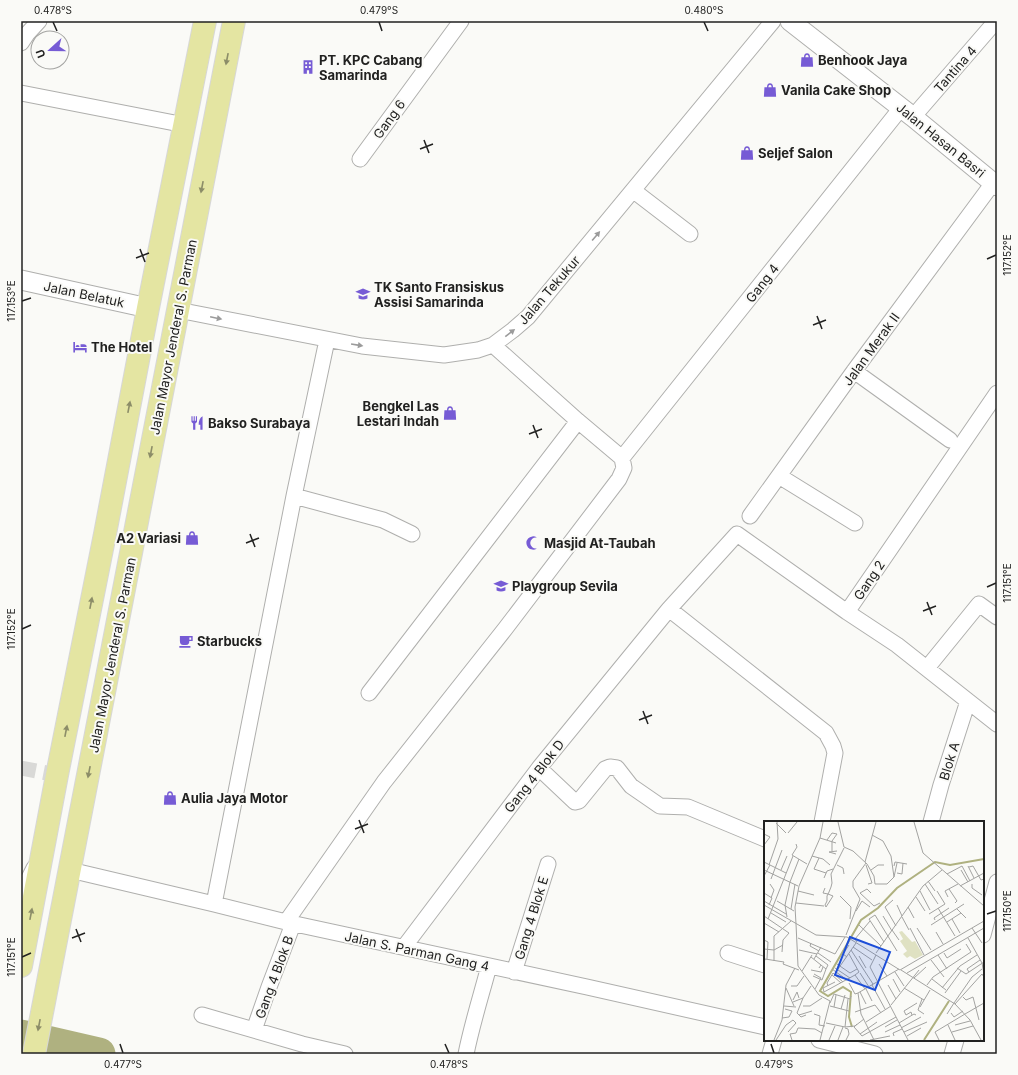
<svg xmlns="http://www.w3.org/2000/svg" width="1018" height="1075" font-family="Inter,sans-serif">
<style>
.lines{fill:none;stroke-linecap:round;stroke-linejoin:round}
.river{stroke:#afb180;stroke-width:33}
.minor-tunnel{stroke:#d9d9d7;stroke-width:15;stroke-dasharray:15 8;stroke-linecap:butt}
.minor-casing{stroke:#afafad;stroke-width:17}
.tertiary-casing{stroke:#afafad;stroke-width:21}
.primary-casing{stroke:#d7d7d7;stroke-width:24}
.minor{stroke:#fff;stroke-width:15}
.tertiary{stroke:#fff;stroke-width:19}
.primary{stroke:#e4e5a2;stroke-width:22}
.oneway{fill:#8c8d68}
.oneway2{fill:#9b9b9b}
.ticks{fill:none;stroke:#212120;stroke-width:1.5}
.labels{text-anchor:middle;stroke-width:4;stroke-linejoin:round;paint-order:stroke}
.poi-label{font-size:13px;font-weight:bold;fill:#212120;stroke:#fafaf7;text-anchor:start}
.street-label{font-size:13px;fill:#212120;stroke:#fafaf7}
.inset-river{fill:none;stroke:#afb180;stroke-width:2}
.inset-road{fill:none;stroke:#a3a3a1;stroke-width:1}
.view{fill:#1d4ed8;fill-opacity:0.15;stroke:#1d4ed8;stroke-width:2}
.inset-edge{fill:none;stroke:#212120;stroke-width:2}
.neatline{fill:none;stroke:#212120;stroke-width:1.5}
.ticks-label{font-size:10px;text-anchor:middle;fill:#212120}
</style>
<rect width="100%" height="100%" fill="#fafaf7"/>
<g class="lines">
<!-- river -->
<path class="river" d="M21 1036 99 1054"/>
<!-- minor-tunnel -->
<path class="minor-tunnel" d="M21 768 57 775"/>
<defs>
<path id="minor" d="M21 43 27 34 39 21
M21 93 185 125
M913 117 996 21
M360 159 461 21
M634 191 690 234
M178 310 362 346 444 355 478 350 493 345 513 330 528 317 773 21
M854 371 950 440
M997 393 847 612 897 645 997 724
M622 458 901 108
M779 476 855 523
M294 496 383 520 412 534
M750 516 854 371 993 183
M669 609 826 733 833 746 835 753 822 822
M927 668 979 604 997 617
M369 693 578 421
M539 768 575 802 579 801 605 769 610 767 617 768 631 786 660 806 688 807 765 839
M931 822 941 785 968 701
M70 870 214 904 286 922 587 987 765 1027
M21 894 34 868
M214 904 294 496 327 340
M286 922 384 782 505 629 619 479 624 468 622 458 578 421 493 345
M983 935 997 882
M404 947 539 768 669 609 737 534 847 612
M728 953 765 965
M514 972 548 864
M202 1015 302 1044 345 1054
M254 1030 269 987 293 924
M819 1040 875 1054
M466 1054C472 1024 481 996 489 966
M770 1054 774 1040
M952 1054 956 1040"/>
<path id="tertiary" d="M790 21 913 117 997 186
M21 280 148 308"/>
<path id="primary" d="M21 966 57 775 105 534 148 308 205 21
M34 1054 234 21"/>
</defs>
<!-- minor casing -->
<use href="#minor" class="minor-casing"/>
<!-- tertiary casing -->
<use href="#tertiary" class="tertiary-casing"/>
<!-- primary casing -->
<use href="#primary" class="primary-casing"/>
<!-- minor -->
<use href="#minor" class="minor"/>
<!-- tertiary -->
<use href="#tertiary" class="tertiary"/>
<!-- primary -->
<use href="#primary" class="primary"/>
</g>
<!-- one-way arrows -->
<defs><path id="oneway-solid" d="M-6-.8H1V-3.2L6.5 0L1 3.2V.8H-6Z"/></defs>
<g class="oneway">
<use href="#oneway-solid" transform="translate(227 59) rotate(101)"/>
<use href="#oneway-solid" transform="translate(202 187) rotate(101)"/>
<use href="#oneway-solid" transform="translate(129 407) rotate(-79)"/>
<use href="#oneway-solid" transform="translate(151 452) rotate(101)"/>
<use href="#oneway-solid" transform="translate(91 603) rotate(-79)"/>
<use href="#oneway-solid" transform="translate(66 731) rotate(-79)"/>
<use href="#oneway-solid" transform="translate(89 772) rotate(101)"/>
<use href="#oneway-solid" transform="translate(31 914) rotate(-79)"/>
<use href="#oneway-solid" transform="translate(39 1025) rotate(101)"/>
</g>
<g class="oneway2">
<use href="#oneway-solid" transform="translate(596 236) rotate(-50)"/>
<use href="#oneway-solid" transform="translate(216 318) rotate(12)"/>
<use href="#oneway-solid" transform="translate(510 333) rotate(-38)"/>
<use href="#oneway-solid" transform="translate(357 345) rotate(9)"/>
</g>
<!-- ticks -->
<path class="ticks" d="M53 22 57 31M379 22 382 31M704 22 708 31M424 140 429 153M420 149 433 144M140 249 145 262M136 258 149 253M987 259 996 255M22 301 31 298M817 316 822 329M813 325 826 320M533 425 538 438M529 434 542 429M250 534 255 547M246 543 259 538M987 587 996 583M927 602 932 615M923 611 936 606M22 629 31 625M643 711 648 724M639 720 652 715M359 820 364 833M355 829 368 824M987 914 996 911M76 929 81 942M72 938 85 933M22 957 31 953M120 1044 123 1053M445 1044 449 1053M771 1044 774 1053"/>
<!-- icons -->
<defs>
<symbol id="shop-bare" viewBox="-9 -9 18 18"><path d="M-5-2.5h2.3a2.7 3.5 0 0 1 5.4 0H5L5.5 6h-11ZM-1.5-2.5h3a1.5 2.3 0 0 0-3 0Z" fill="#765bd5" stroke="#fafaf7" stroke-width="2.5" paint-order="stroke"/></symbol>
<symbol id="building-bare" viewBox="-9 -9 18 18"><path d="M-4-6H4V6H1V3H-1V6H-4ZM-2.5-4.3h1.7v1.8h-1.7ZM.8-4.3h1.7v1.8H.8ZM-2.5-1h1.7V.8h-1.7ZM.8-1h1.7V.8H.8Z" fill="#765bd5" stroke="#fafaf7" stroke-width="2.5" paint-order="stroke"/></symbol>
<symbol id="school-bare" viewBox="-9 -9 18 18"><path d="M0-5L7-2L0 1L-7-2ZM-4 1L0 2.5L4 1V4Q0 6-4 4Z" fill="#765bd5" stroke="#fafaf7" stroke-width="2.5" paint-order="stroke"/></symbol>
<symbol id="hotel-bare" viewBox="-9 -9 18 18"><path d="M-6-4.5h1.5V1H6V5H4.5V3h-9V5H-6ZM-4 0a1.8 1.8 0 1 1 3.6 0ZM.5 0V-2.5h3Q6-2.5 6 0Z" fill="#765bd5" stroke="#fafaf7" stroke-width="2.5" paint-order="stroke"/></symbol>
<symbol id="restaurant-bare" viewBox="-9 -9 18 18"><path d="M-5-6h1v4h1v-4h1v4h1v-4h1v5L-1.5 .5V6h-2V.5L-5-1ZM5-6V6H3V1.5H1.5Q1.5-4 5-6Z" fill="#765bd5" stroke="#fafaf7" stroke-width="2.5" paint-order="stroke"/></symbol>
<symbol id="mosque-bare" viewBox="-9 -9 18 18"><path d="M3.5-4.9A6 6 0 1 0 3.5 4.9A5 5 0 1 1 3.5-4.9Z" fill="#765bd5" stroke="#fafaf7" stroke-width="2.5" paint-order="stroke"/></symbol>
<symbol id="cafe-bare" viewBox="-9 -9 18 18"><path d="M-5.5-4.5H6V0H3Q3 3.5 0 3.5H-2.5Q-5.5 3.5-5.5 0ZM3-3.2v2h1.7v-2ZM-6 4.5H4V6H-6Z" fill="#765bd5" stroke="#fafaf7" stroke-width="2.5" paint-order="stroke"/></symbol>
</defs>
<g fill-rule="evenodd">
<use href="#shop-bare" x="797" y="50" width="20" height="20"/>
<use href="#building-bare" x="298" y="57" width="20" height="20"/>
<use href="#shop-bare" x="760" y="80" width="20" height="20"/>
<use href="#shop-bare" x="737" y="143" width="20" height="20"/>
<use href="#school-bare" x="353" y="284" width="20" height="20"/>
<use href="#hotel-bare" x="70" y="337" width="20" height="20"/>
<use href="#shop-bare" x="440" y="403" width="20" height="20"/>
<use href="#restaurant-bare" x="187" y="413" width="20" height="20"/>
<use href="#shop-bare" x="182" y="528" width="20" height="20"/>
<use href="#mosque-bare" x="523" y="533" width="20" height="20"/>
<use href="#school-bare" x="491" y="576" width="20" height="20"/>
<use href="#cafe-bare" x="176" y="631" width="20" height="20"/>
<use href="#shop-bare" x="160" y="788" width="20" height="20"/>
</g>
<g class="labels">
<!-- poi labels -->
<g class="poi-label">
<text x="319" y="65">PT. KPC Cabang<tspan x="319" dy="15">Samarinda</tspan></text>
<text x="818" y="65">Benhook Jaya</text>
<text x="781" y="95">Vanila Cake Shop</text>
<text x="758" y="158">Seljef Salon</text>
<text x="374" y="292">TK Santo Fransiskus<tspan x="374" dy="15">Assisi Samarinda</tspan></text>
<text x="91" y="352">The Hotel</text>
<text x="439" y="411" text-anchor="end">Bengkel Las<tspan x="439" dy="15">Lestari Indah</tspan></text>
<text x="208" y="428">Bakso Surabaya</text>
<text x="181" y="543" text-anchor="end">A2 Variasi</text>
<text x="544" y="548">Masjid At-Taubah</text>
<text x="512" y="591">Playgroup Sevila</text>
<text x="197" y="646">Starbucks</text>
<text x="181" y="803">Aulia Jaya Motor</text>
</g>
<!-- street labels -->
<g class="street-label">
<text transform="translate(955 69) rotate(-49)" y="5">Tantina 4</text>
<text transform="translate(389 119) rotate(-54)" y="5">Gang 6</text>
<text transform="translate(941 140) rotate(39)" y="5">Jalan Hasan Basri</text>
<text transform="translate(762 283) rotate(-52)" y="5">Gang 4</text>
<text transform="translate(549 290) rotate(-49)" y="5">Jalan Tekukur</text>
<text transform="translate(84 294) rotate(12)" y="5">Jalan Belatuk</text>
<text transform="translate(173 337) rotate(-79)" y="5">Jalan Mayor Jenderal S. Parman</text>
<text transform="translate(871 349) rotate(-54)" y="5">Jalan Merak II</text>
<text transform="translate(869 580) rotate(-56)" y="5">Gang 2</text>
<text transform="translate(112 655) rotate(-79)" y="5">Jalan Mayor Jenderal S. Parman</text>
<text transform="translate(949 761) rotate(-73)" y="5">Blok A</text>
<text transform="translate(534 776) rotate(-52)" y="5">Gang 4 Blok D</text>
<text transform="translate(531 918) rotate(-73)" y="5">Gang 4 Blok E</text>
<text transform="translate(417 951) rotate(12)" y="5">Jalan S. Parman Gang 4</text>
<text transform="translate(274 977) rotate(-70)" y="5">Gang 4 Blok B</text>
</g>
</g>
<!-- overview -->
<g transform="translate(764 821)">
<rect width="220" height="220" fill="#fafaf7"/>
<path d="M138 110 148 121 151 120 159 134 151 138 146 135 143 137 139 133 143 130 136 120 139 118 135 111Z" fill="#dfe1c2"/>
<path class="inset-river" d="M88 206 85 196 87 171 79 166 64 175 56 170 97 99 114 87 133 67 171 41 186 44 220 38M160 219 185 180"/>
<path class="inset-road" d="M74 1 80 26 89 30 103 43 110 55 111 63H123L130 56 127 35 119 20 108 14M150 1 159 32 220 85M12 2 22 12M24 12 33 1M0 13 6 16 0 24M56 17 72 22M63 19 68 12 73 13 68 20V30M32 23 33 26 28 34 43 43M72 33 65 31 73 30M48 35 59 38 66 44M55 37 50 48 62 52M0 41 22 52M101 41 112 1M5 44 14 18 13 1M73 44 79 47 80 53M102 44 108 62 104 63M130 45 131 41 143 43M204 45 210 57M205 46 209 45 217 59 220 58M0 49 34 65M17 49 23 35M107 49 114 44H120M197 49 204 61M133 52 138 53 139 42M183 53 198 45 206 60M0 55 6 44M130 56 133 42M60 57 63 50 69 48M7 58 18 29M164 60 171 70M6 63 10 69 7 77M161 63 174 83M208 63V67L218 74M196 65 220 52M61 67 59 72 64 73 69 75 62 86 61 84 63 80V75L65 71 67 66 68 62 67 53 80 27M185 68 193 80 191 82M34 70 50 74M156 70 166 89M0 72 8 77 5 84M96 72 110 85 116 82M96 72 103 68 107 72M76 75 87 86 86 98M152 76 161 90M184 76 181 70 194 63M129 79 121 86 132 105M0 80 22 93M13 80 30 90M32 82 60 85M0 84 52 114 83 116 136 149 220 100M133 84 138 95M144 86 150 97M174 87 191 115M27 88 31 63M193 88 202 97M92 90 98 80 106 86M7 92 22 101M165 93 181 83 173 70M0 95 25 112 19 119 18 131M119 95 128 110M23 96 21 84 26 61 35 38M138 96 145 109M4 98 29 35M105 98 111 94 133 130M105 98 120 121M188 98 196 112M171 99 170 97 185 87M183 101 197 92M0 102 15 111M32 103 34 145 55 174 66 180 56 219M32 103 31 86 35 65 56 17 59 1M95 104 117 125M167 104 200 83M146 107 160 134M153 107 167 129M208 107 218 122M128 109 135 119M172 111 179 123M82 114 96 78 89 66V60L102 42M10 115 27 100M34 117 71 133 81 116M204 117 218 142 220 153M0 119 4 121 3 138M93 121 91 118 106 100M47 122 46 125 55 130M89 126 108 139M0 128 10 129 19 124M35 129 53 133M87 129 109 163M54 132 67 141M112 132 159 65 178 49M180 132 183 137 197 128M85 133 95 151 91 154M112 134 106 146 144 219M174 134 183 148M52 135 64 144 62 148M95 135 102 147M47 136 57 144 55 147M83 136 79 133 85 124M50 138 57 126M167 139 180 156M10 140V115M20 141 19 143 35 149M0 142 1 138 20 141M73 143 86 152 93 148M115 143 123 155M71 147 86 157M193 147 202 153 220 141M68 148 83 159M47 149 57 151 59 146M137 149 191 183 206 199 217 219M38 150 48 134M72 151 92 122M131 151 140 165M205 151 203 148 216 139M96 152 105 166M143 152 220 107M50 153 57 157 51 168M68 154 77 162M49 155 58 159 62 148 57 144M150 157 162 146M129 158 136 171M168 158 182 169M85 162 91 173 94 172M108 164 121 188M124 164 132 178M163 164 169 156 207 131 202 123M27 165H33L40 155M64 165 63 162 69 152 79 161M22 167 30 185M140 167 160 179M178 167 196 145 213 134M102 168 108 180M60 171 91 154 101 168M60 171 59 167 71 161M96 171 102 183M94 172 97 193 110 219M94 172 135 148M181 172 197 150M199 176 202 179 209 176 215 199M39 177 33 192 37 196 42 194M158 178 154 189 160 193M29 179 33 171 35 177M29 181 39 177 47 165M66 182 70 173 86 178 87 175M190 182 208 156 218 148M191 183 218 153 220 156M127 184 155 149M20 185 32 186M39 185H46L58 177M66 185 85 190M70 186 72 174M156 186 166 169M77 188 81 174M91 191 111 184 117 192M187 192 190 196 199 190M50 193 56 195 55 204 61 205M183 193 190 182M201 193 220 182M35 194 48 190M148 194 147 191 142 194 140 190 153 182M18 197 25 196 28 190 21 188M102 201 127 185M62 202 81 206 91 205 100 198M135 202 150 193 152 194M93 203 90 206 98 215 132 196M184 204 191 219M191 204 206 200M81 206 84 178M121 206 133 199M81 207 84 208 85 213 82 219M137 207 157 196M121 211 136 204M140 211 163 201M188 211 209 205M96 213 113 201M130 215 129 212 138 208M143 215 157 207M10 219 18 199 22 164 31 147M12 219 22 204 29 199 32 202 24 211M28 219 26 213 32 212 34 207 51 208 58 212M65 219 71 205M74 219 79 206M106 219 126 215M175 219 171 211 201 193"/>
<path class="view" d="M86 116 126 131 111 169 71 154Z"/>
<rect width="220" height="220" class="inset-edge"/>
</g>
<!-- border -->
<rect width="1018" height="1075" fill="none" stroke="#fafaf7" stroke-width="44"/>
<!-- north arrow -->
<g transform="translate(50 50) rotate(249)"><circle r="19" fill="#fafaf7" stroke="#a3a3a1"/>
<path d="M0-3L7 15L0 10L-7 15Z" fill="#765bd5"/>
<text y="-6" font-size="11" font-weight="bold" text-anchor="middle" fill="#212120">U</text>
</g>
<rect x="22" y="22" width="974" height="1031" class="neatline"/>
<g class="ticks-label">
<text x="53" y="14">0.478°S</text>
<text x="379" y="14">0.479°S</text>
<text x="704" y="14">0.480°S</text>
<text transform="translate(1007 255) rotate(-90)" y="4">117.152°E</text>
<text transform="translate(11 301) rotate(-90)" y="4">117.153°E</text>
<text transform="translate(1007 583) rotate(-90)" y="4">117.151°E</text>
<text transform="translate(11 629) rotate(-90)" y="4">117.152°E</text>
<text transform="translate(1007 911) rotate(-90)" y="4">117.150°E</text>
<text transform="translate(11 957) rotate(-90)" y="4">117.151°E</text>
<text x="123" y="1068">0.477°S</text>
<text x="449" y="1068">0.478°S</text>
<text x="774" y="1068">0.479°S</text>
</g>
</svg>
